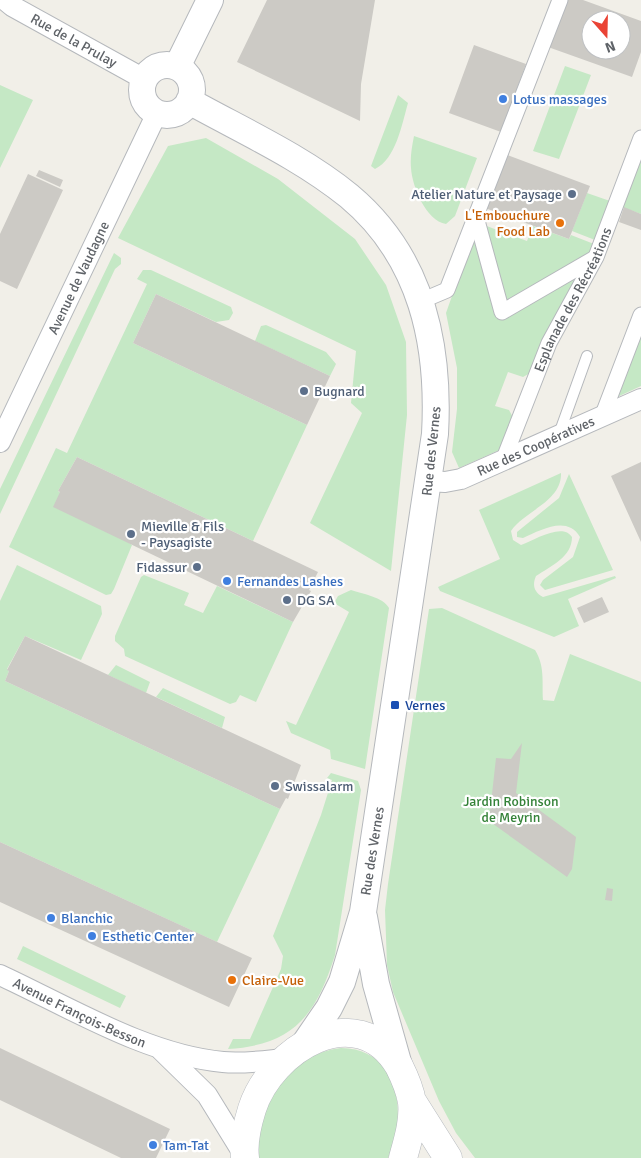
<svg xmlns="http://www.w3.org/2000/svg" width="641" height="1158" font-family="Signika,sans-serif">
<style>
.green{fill:#c5e8c5}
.building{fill:#cccac5;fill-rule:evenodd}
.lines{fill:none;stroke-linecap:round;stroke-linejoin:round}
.service-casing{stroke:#b5b8bc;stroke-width:12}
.pedestrian-casing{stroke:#b5b8bc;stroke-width:17}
.minor-casing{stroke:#b5b8bc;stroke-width:22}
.tertiary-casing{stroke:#b5b8bc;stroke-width:28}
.secondary-casing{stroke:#b6babf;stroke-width:29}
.service{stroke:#fff;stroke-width:10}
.pedestrian{stroke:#fff;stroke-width:15}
.minor{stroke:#fff;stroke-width:20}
.tertiary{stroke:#fff;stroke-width:26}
.secondary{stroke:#fff;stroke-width:28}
.shop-dot{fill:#3f7fe0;stroke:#fff;stroke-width:2}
.service-dot{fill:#5c6f8a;stroke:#fff;stroke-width:2}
.food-dot{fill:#e8710a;stroke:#fff;stroke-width:2}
.transit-dot{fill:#1a4fb4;stroke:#fff;stroke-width:2}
.labels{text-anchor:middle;stroke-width:4.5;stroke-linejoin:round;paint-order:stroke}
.street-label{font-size:14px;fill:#5f6368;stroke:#fff}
.shop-label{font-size:14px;fill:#366cbe;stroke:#fff;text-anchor:start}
.service-label{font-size:14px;fill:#4e5e75;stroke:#fff;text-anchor:start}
.food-label{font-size:14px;fill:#c56008;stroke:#fff;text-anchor:end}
.transit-label{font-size:14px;fill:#164399;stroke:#fff;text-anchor:start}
.park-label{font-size:14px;fill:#348238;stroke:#fff}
</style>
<rect width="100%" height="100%" fill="#f1efe8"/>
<!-- green -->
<path class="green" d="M565 66 591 75 559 159 533 151Z
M0 85 33 100 0 168Z
M398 95 408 103C402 124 396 159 375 169L371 166Z
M414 136 477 158 455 216 446 224C426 221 412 186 411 168 410 157 412 146 414 136Z
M206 138 278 179 355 239 386 285 406 342 407 415 391 571 310 523 362 413 351 403 356 351 118 238 168 146Z
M641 149V214L619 206Z
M587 193 610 201 595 240 572 231Z
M484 225 527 241 533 226 569 239 571 235 594 244 532 372 523 377 508 372 495 406 509 410 515 421 504 448 459 468 452 452 457 409V368L446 313 476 228Z
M114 253 121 258V264L115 269 0 514V489Z
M143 270H151L231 307 233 313 229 320 216 322 156 294 133 343 307 425 253 541 77 457 58 491 132 545 114 589 111 594 106 595 9 547 56 448 67 453 147 284 137 279Z
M266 325 326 352 336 364 330 376 255 341 261 326Z
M641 331V386L615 398Z
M561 473C562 502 524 511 511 531L513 540 521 545C534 540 563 522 572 537 572 557 551 566 536 576 532 585 534 592 543 597L615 576 616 578 568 599 579 626 554 637 440 591 438 587 500 559 479 510Z
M569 474 613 570 545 590 540 585 543 580 573 557 580 537C567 515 541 530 523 538L517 537V532L559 498Z
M17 565 101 606 102 614 81 660 25 636 7 669 9 671 5 681 280 809 217 942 0 842V601Z
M144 575 189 593 184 605 203 613 217 586 293 622 256 702 240 695 236 702 230 704 125 656 124 649 115 641V636L141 577Z
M351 590C363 594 383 597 389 608L365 769 331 759 330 750 291 733 286 721 296 725 349 612 334 603 338 596Z
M442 608 535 650C545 666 542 682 543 700L554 701 570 654 641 682V1158H475L456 1133 439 1101 393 992 387 965 385 910 388 884 429 609Z
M116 665 150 682 146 693 108 675Z
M163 688 225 717 222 728 156 697Z
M331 773 358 781 361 790 335 955C316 1015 294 1045 228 1049L233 1039H250L281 969 283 956 273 936 321 815 332 780 327 778Z
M23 946 126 996 120 1008 17 959Z
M341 1048C400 1049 408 1114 388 1158H259C256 1108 288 1054 341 1048Z"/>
<!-- building -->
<path class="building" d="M267 0H375L361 84 360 121 237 62Z
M566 0H583L641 21V52L632 77 548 47ZM591 20H621V50H591Z
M474 45 526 64 501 132 449 113Z
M505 154 590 186 569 239 485 208Z
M39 170 63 180 60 187 36 176Z
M28 174 63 190 17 289 0 281V234Z
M624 207 641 214V230L619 222Z
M156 294 330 376 307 425 133 343Z
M77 457 318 572 309 590 311 591 293 622 53 507 60 492 58 491Z
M641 462V542L611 476Z
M602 597 609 612 584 623 577 608Z
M25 636 301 765 288 799 286 798 280 809 5 681 9 671 7 670Z
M522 743 516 793 576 837 572 869 567 877 489 821 496 758 511 759Z
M0 842 252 958 229 1007 0 902Z
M607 888 613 889 612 901 605 900Z
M0 1048 170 1129 156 1158H121L0 1100Z"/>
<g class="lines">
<defs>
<path id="service" d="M559 434 587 356"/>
<g id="pedestrian">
<path d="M476 217 502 312 595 258"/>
<path d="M421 301 447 290 560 0"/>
<path d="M602 417 641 315"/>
<path id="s1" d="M503 461 549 343 596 257 641 138"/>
</g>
<g id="minor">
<path id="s2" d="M5 0 12 6 144 79"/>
<path id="s3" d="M0 442 157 113"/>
<path id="s4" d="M427 481 445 482 461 479 641 399"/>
<path id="s5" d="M0 975C69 1007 147 1055 223 1062 243 1064 263 1061 284 1059"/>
<path d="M161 1050 207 1095 244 1155"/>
</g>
<path id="tertiary" d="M142 90a25 25 0 1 1 50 0a25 25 0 1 1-50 0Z
M177 67 210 0
M189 101C243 131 301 157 349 196 422 257 440 344 435 434L363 912 342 982 329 1008 305 1043
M364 917 376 984 400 1069"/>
<path id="secondary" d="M412 1101 448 1158
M245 1158C243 1142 247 1125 252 1109 271 1049 357 996 399 1066 404 1076 410 1090 412 1102 414 1121 408 1140 403 1158"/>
</defs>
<!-- service casing -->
<use href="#service" class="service-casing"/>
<!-- pedestrian casing -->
<use href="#pedestrian" class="pedestrian-casing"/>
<!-- minor casing -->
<use href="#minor" class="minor-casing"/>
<!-- tertiary casing -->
<use href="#tertiary" class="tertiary-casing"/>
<!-- secondary casing -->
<use href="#secondary" class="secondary-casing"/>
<!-- service -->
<use href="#service" class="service"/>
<!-- pedestrian -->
<use href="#pedestrian" class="pedestrian"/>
<!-- minor -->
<use href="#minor" class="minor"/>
<!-- tertiary -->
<use href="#tertiary" class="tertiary"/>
<!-- secondary -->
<use href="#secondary" class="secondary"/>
</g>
<!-- markers -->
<g class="shop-dot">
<circle cx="503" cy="99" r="5"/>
<circle cx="227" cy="581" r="5"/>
<circle cx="51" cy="918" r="5"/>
<circle cx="92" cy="936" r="5"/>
<circle cx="153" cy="1145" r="5"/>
</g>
<g class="service-dot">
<circle cx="572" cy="194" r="5"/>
<circle cx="304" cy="391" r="5"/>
<circle cx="131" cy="534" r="5"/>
<circle cx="197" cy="567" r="5"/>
<circle cx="287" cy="600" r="5"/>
<circle cx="275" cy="786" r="5"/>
</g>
<g class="food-dot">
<circle cx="560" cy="223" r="5"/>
<circle cx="232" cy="980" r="5"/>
</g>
<rect class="transit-dot" x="390" y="700" width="10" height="10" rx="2.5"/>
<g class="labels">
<!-- street labels -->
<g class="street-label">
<text dy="5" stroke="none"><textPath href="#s2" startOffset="80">Rue de la Prulay</textPath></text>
<text dy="5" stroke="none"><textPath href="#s3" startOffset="182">Avenue de Vaudagne</textPath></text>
<text dy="5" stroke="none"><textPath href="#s1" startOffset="176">Esplanade des Récréations</textPath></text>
<text dy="5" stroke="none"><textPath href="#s4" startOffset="116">Rue des Coopératives</textPath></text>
<text transform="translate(431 451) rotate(-84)" y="5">Rue des Vernes</text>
<text transform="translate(372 851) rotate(-81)" y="5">Rue des Vernes</text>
<text dy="5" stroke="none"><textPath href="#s5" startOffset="88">Avenue François-Besson</textPath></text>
</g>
<!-- shop labels -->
<g class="shop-label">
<text x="513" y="104">Lotus massages</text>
<text x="237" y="586">Fernandes Lashes</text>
<text x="61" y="923">Blanchic</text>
<text x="102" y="941">Esthetic Center</text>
<text x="163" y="1150">Tam-Tat</text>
</g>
<!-- service labels -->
<g class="service-label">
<text x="562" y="199" text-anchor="end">Atelier Nature et Paysage</text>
<text x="314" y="396">Bugnard</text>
<text x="141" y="531">Mieville &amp; Fils<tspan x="141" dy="16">- Paysagiste</tspan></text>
<text x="187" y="572" text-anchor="end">Fidassur</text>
<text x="297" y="605">DG SA</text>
<text x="285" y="791">Swissalarm</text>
</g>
<!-- food labels -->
<g class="food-label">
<text x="550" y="220">L'Embouchure<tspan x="550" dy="16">Food Lab</tspan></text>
<text x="242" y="985" text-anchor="start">Claire-Vue</text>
</g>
<!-- transit labels -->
<g class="transit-label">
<text x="405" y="710">Vernes</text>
</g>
<!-- park labels -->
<g class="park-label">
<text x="511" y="806">Jardin Robinson<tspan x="511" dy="16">de Meyrin</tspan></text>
</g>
</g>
<!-- north arrow -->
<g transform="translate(606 35) rotate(160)"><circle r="24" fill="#ffffff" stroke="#bfc1c3"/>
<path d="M0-4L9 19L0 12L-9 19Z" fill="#ea4335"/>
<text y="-8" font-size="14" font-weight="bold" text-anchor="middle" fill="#5f6368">N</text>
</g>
</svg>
